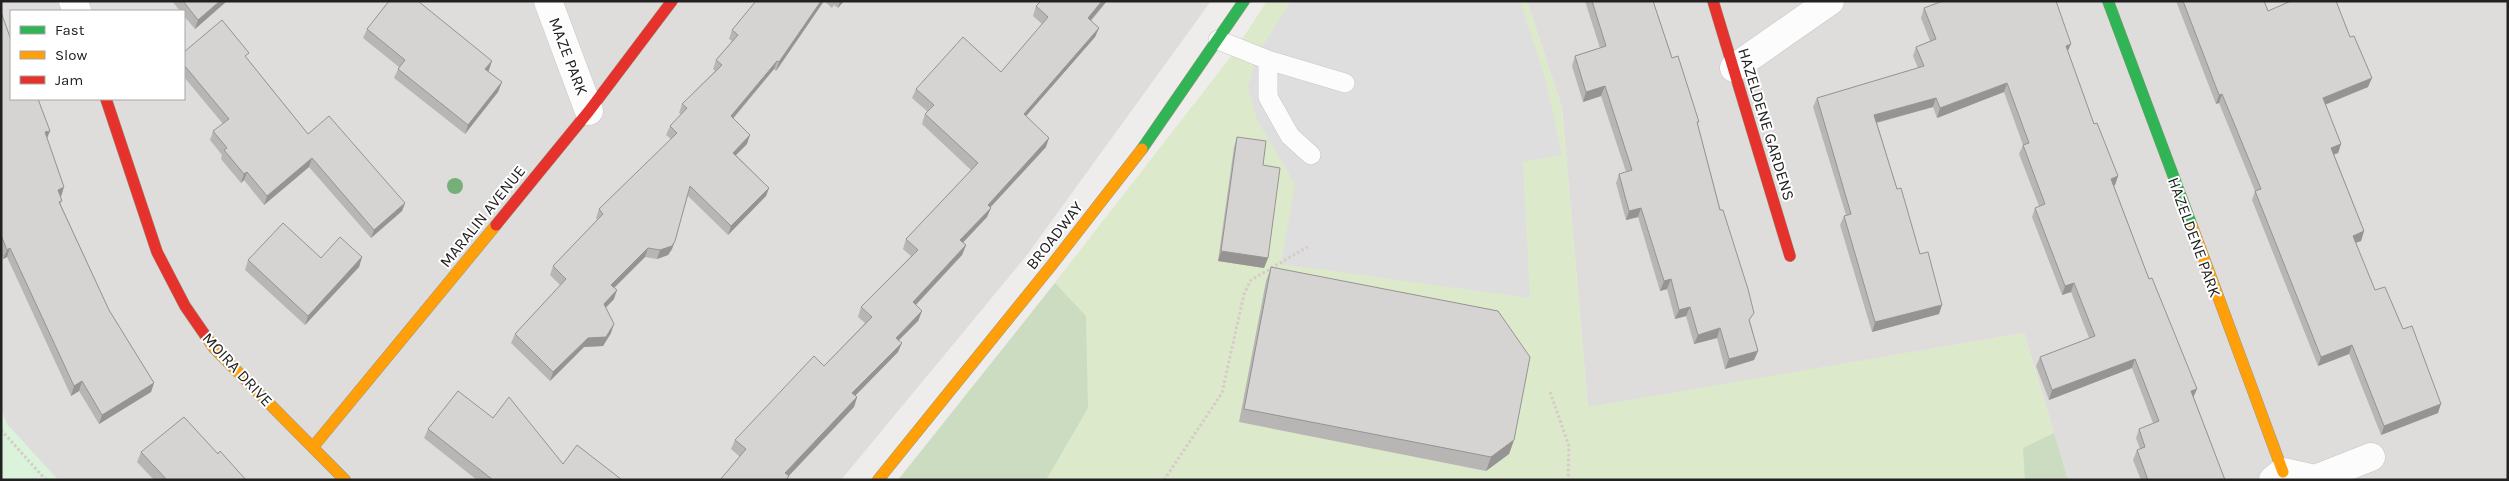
<svg xmlns="http://www.w3.org/2000/svg" width="2509" height="481" font-family="Karla,sans-serif">
<style>
.residential{fill:#dedddc;fill-rule:evenodd}
.grass{fill:#dceacb}
.forest{fill:#cbdcc1}
.park{fill:#daf3da}
.parking{fill:#dfdede}
.lines{fill:none;stroke-linecap:round;stroke-linejoin:round}
.lane-casing{stroke:#c8c7c6;stroke-width:20}
.street-casing{stroke:#c8c7c6;stroke-width:29}
.fast-casing{stroke:#989982;stroke-width:12}
.slow-casing{stroke:#989982;stroke-width:12}
.jam-casing{stroke:#989982;stroke-width:12}
.path{stroke:#d7cac9;stroke-width:3;stroke-dasharray:2.5 2.5;stroke-linecap:butt}
.lane{stroke:#fdfcfc;stroke-width:19}
.street{stroke:#fdfcfc;stroke-width:28}
.fast{stroke:#30b455;stroke-width:11}
.slow{stroke:#ff9f0a;stroke-width:11}
.jam{stroke:#e5322d;stroke-width:11}
.tree{fill:#74b078}
.wall{fill:#b8b6b5}
.shaded-wall{fill:#969493}
.building{fill:#d6d4d2;stroke:#969493}
.labels{text-anchor:middle;stroke-width:4;stroke-linejoin:round;paint-order:stroke}
.street-label{font-size:16px;fill:#212121;stroke:#fff}
</style>
<rect width="100%" height="100%" fill="#efedeb"/>
<!-- residential -->
<path class="residential" d="M1 1H1211L1027 255 841 480H58L7 424 1 409ZM11 11H184V99H11Z
M1527 1H2508V480H2068L2024 333 1588 408 1562 108Z"/>
<!-- grass -->
<path class="grass" d="M1267 1H1527L1562 108 1588 407 2024 333 2068 480H898L1021 326 1229 59Z"/>
<!-- forest -->
<path class="forest" d="M1055 283 1086 316 1088 408 1046 480H898Z
M2054 433 2068 480H2025L2023 448Z"/>
<!-- park -->
<path class="park" d="M1 409 7 424 58 480H1Z"/>
<!-- parking -->
<path class="parking" d="M1291 1H1520L1546 81 1562 155 1523 162 1530 298 1281 264 1295 184 1257 120 1248 87 1257 55Z"/>
<g class="lines">
<defs>
<path id="lane" d="M1218 40 1268 60 1345 83
M1268 60V97L1290 136 1311 155"/>
<path id="street" d="M73 1 77 11
M548 1 589 111
M1734 68 1830 1
M2273 480 2283 472 2315 479 2371 457"/>
<path id="fast" d="M2108 1 2192 226
M1142 149 1244 1"/>
<path id="slow" d="M2192 226 2283 472
M205 335 214 348 345 480
M313 447 496 225
M878 480 1051 266 1142 149"/>
<path id="jam" d="M1713 1 1790 256
M106 99 157 252 185 306 205 335
M496 225 589 111 672 1"/>
</defs>
<!-- lane casing -->
<use href="#lane" class="lane-casing"/>
<!-- street casing -->
<use href="#street" class="street-casing"/>
<!-- fast casing -->
<use href="#fast" class="fast-casing"/>
<!-- slow casing -->
<use href="#slow" class="slow-casing"/>
<!-- jam casing -->
<use href="#jam" class="jam-casing"/>
<!-- path -->
<path class="path" d="M1550 392 1569 446 1568 480
M1 430 46 480
M1164 480 1222 393 1244 294 1251 280 1309 246"/>
<!-- lane -->
<use href="#lane" class="lane"/>
<!-- street -->
<use href="#street" class="street"/>
<!-- fast -->
<use href="#fast" class="fast"/>
<!-- slow -->
<use href="#slow" class="slow"/>
<!-- jam -->
<use href="#jam" class="jam"/>
</g>
<!-- trees -->
<circle class="tree" cx="455" cy="186" r="8"/>
<!-- wall -->
<path class="wall" d="M172 1H227L195 29 184 16V11H180Z
M756 1H844L838 8 834 5 832 8 824 1 776 71 774 69 733 119 747 144 736 155 769 188 766 196 728 235 688 196 672 249 668 255 657 259 645 257 614 288V299L606 308 611 333 603 346 584 347 550 381 511 343 515 334 560 285 550 275 553 266 597 220 596 218 599 209 671 139 666 135 670 126 681 114 679 113 682 104 715 71 713 69 716 60 732 41 729 39 732 30Z
M1041 1H1107L1091 21 1099 28 1095 37 1026 116 1046 147 990 208 987 217 963 242 966 245 962 255 916 305 922 311 918 321 899 340 898 352 855 396 857 397 854 407 788 476V480H720L740 457 731 449 735 440 824 366 865 323 858 317 861 307 911 256 903 249 906 239 971 170 922 124 925 114 928 112 912 98 916 89 1001 72 1042 24 1033 16 1036 6Z
M1585 1H1653L1672 58 1698 125 1758 351 1754 360 1725 369 1717 338 1694 344 1686 316 1675 319 1667 289 1660 291 1638 217 1626 220 1616 183 1619 174 1626 172 1601 96 1583 102 1572 66 1575 56 1600 48Z
M2176 1H2264L2268 11 2368 87 2325 105 2341 144 2338 153 2334 154 2364 231 2361 241 2355 243 2375 290 2438 413 2381 435 2349 354 2318 366 2252 200 2255 191 2219 103 2216 104Z
M1924 8 2068 52 2094 124 2118 176 2115 185 2114 186 2225 480H2141L2133 460 2137 450 2140 449 2136 438 2139 429 2153 423 2132 368 2049 400 2036 366 2040 357 2089 338 2071 292 2062 295 2032 217 2035 208 2039 206 2019 154 2023 145 2004 92 1937 118 1933 107 1877 123 1897 189 1920 254 1939 314 1872 332 1840 225 1844 216 1846 215 1813 107 1817 98 1918 68 1913 56 1916 47 1930 41 1921 18Z
M1 12 11 99 50 131 47 138 61 197V205L109 310 154 383 151 392 99 424 79 391 71 396 7 257 3 259 1 253Z
M367 29 489 70 488 71 502 82 498 92 465 134 394 78 399 67 363 38Z
M184 52 247 58 308 134 405 203 402 211 371 238 309 167 264 205 244 180 241 183 221 159 222 155 210 140 213 131 223 124 184 77Z
M1237 137 1268 258 1264 268 1218 261 1234 147Z
M362 257 359 267 305 325 245 270 248 260Z
M1271 267 1514 440 1509 454 1486 471 1239 422 1266 281Z
M493 418 563 464 622 480H477L424 438 428 429Z
M141 452 218 454 246 480H154L137 462Z"/>
<!-- shaded-wall -->
<path class="shaded-wall" d="M220 1H227L195 29 198 20Z
M821 1H824L776 71 779 62Z
M840 1H844L838 8Z
M1102 1H1107L1084 28 1088 18Z
M1099 28 1095 37 1020 123 1024 114Z
M2071 44 2067 53 2066 46Z
M492 61 489 70 482 78 485 69Z
M777 61 774 69 727 125 731 116Z
M2372 78 2368 87 2319 107 2323 98Z
M502 82 498 92 465 134 468 125Z
M2007 83 2004 92 1937 118 1940 108Z
M1605 86 1601 96 1583 102 1586 92Z
M2222 94 2219 103 2216 104 2219 95Z
M1936 98 1933 107 1871 124 1874 115Z
M50 131 46 140 45 132Z
M750 135 747 144 730 161 733 153Z
M1049 138 1046 147 984 214 988 205Z
M2341 144 2338 153 2328 157 2331 148Z
M312 158 309 167 264 205 267 196Z
M247 172 244 180 241 183 244 174Z
M2118 176 2115 185 2108 188 2111 179Z
M64 187 61 197 58 190Z
M769 188 766 196 728 235 731 226Z
M405 203 402 211 371 238 374 230Z
M991 208 987 217 957 249 960 240Z
M1641 208 1638 217 1626 220 1629 211Z
M2364 231 2361 241 2349 245 2353 236Z
M675 241 672 249 668 255 657 259 660 250Z
M966 245 962 255 909 312 913 302Z
M10 248 7 257 3 259 7 250Z
M648 248 645 257 608 294 611 285Z
M1221 251 1268 258 1264 268 1218 261Z
M362 257 359 267 305 325 308 316Z
M1671 279 1667 289 1660 291 1664 281Z
M2074 283 2071 292 2062 295 2065 286Z
M617 290 614 299 600 313 604 304Z
M1942 305 1939 314 1872 332 1875 322Z
M1690 307 1686 316 1675 319 1679 310Z
M922 311 918 321 892 347 896 338Z
M614 324 611 333 603 346 584 347 550 381 553 372 588 338Z
M1720 328 1717 338 1694 344 1698 335Z
M902 343 898 352 849 402 852 393Z
M2352 345 2349 354 2318 366 2321 357Z
M1758 351 1754 360 1725 369 1729 359Z
M2135 359 2132 368 2049 400 2052 390Z
M82 381 79 391 71 396 74 386Z
M154 383 151 392 99 424 102 415Z
M2197 389 2193 398 2191 391Z
M857 397 854 407 785 480V473Z
M2441 404 2438 413 2381 435 2384 426Z
M1514 440 1509 454 1486 471 1491 457Z"/>
<!-- building -->
<path class="building" d="M183 1H220L198 20Z
M389 1H418L492 61 485 69 502 82 468 125 398 69 405 60 367 29Z
M756 1H821L779 62 777 61 731 116 750 135 733 153 769 188 731 226 690 186 675 241 672 246 660 250 648 248 611 285 617 290 604 304 614 324 606 337 588 338 553 372 515 334 566 279 553 266 603 214 599 209 677 133 670 126 687 108 682 104 722 65 716 60 738 35 732 30Z
M1041 1H1102L1088 18 1099 28 1024 114 1049 138 988 205 991 208 960 240 966 245 913 302 922 311 896 338 902 343 852 393 857 397 785 473 789 476 786 480H720L746 449 735 440 814 356 824 366 872 317 861 307 918 250 906 239 978 163 925 114 934 105 916 89 963 37 1001 72 1048 17 1036 6Z
M1592 1H1653L1672 58 1678 56 1699 122H1697L1720 210H1723L1748 289 1754 313 1749 320 1758 351 1729 359 1720 328 1698 335 1690 307 1679 310 1671 279 1664 281 1641 208 1629 211 1619 174 1632 170 1605 86 1586 92 1575 56 1606 46Z
M1943 1H2056L2071 44 2066 46 2094 124 2097 123 2118 176 2111 179 2149 279 2152 278 2197 389 2191 391 2225 480H2148L2137 450 2145 447 2139 429 2159 421 2135 359 2052 390 2040 357 2095 336 2074 283 2065 286 2035 208 2045 204 2023 145 2029 143 2007 83 1940 108 1936 98 1874 115 1897 189 1901 188 1920 254 1928 252 1942 305 1875 322 1844 216 1851 214 1817 98 1924 66 1916 47 1936 39 1924 8Z
M2183 1H2264L2268 11 2291 1H2336L2350 37 2354 36 2372 78 2323 98 2341 144 2331 148 2364 231 2353 236 2375 290 2385 287 2403 329 2412 326 2441 404 2384 426 2352 345 2321 357 2255 191 2261 189 2222 94 2219 95Z
M1 12 11 40V99H38L50 131 45 132 64 187 58 190 62 201 59 202 109 310 154 383 102 415 82 381 74 386 10 248 7 250 1 235Z
M222 20 249 53 245 56 308 134 329 116 405 203 374 230 312 158 267 196 247 172 244 174 224 150 227 148 213 131 229 119 184 65V52Z
M1237 137 1266 141 1263 165 1280 168 1268 258 1221 251Z
M283 223 321 258 340 237 362 257 308 316 248 260Z
M1271 267 1498 311 1530 357 1514 440 1491 457 1244 409Z
M458 391 493 418 509 397 563 464 577 445 622 480H493L428 429Z
M184 417 218 454 220 451 246 480H167L141 452Z"/>
<g class="labels">
<!-- street labels -->
<g class="street-label">
<text transform="translate(569 56) rotate(69)" y="6">MAZE PARK</text>
<text transform="translate(1767 124) rotate(73)" y="6">HAZELDENE GARDENS</text>
<text transform="translate(482 216) rotate(-51)" y="6">MARALIN AVENUE</text>
<text transform="translate(1054 235) rotate(-52)" y="6">BROADWAY</text>
<text transform="translate(2195 237) rotate(70)" y="6">HAZELDENE PARK</text>
<text transform="translate(238 369) rotate(47)" y="6">MOIRA DRIVE</text>
</g>
</g>
<!-- border -->
<rect width="2509" height="481" fill="none" stroke="#212121" stroke-width="5"/>
<!-- legend -->
<rect x="10" y="10" width="175" height="90" fill="#ffffff" stroke="#a6a6a6"/>
<rect x="20" y="26" width="25" height="8" fill="#30b455" stroke="#a6a6a6"/>
<text x="55" y="35" font-size="15" fill="#212121">Fast</text>
<rect x="20" y="51" width="25" height="8" fill="#ff9f0a" stroke="#a6a6a6"/>
<text x="55" y="60" font-size="15" fill="#212121">Slow</text>
<rect x="20" y="76" width="25" height="8" fill="#e5322d" stroke="#a6a6a6"/>
<text x="55" y="85" font-size="15" fill="#212121">Jam</text>
</svg>
